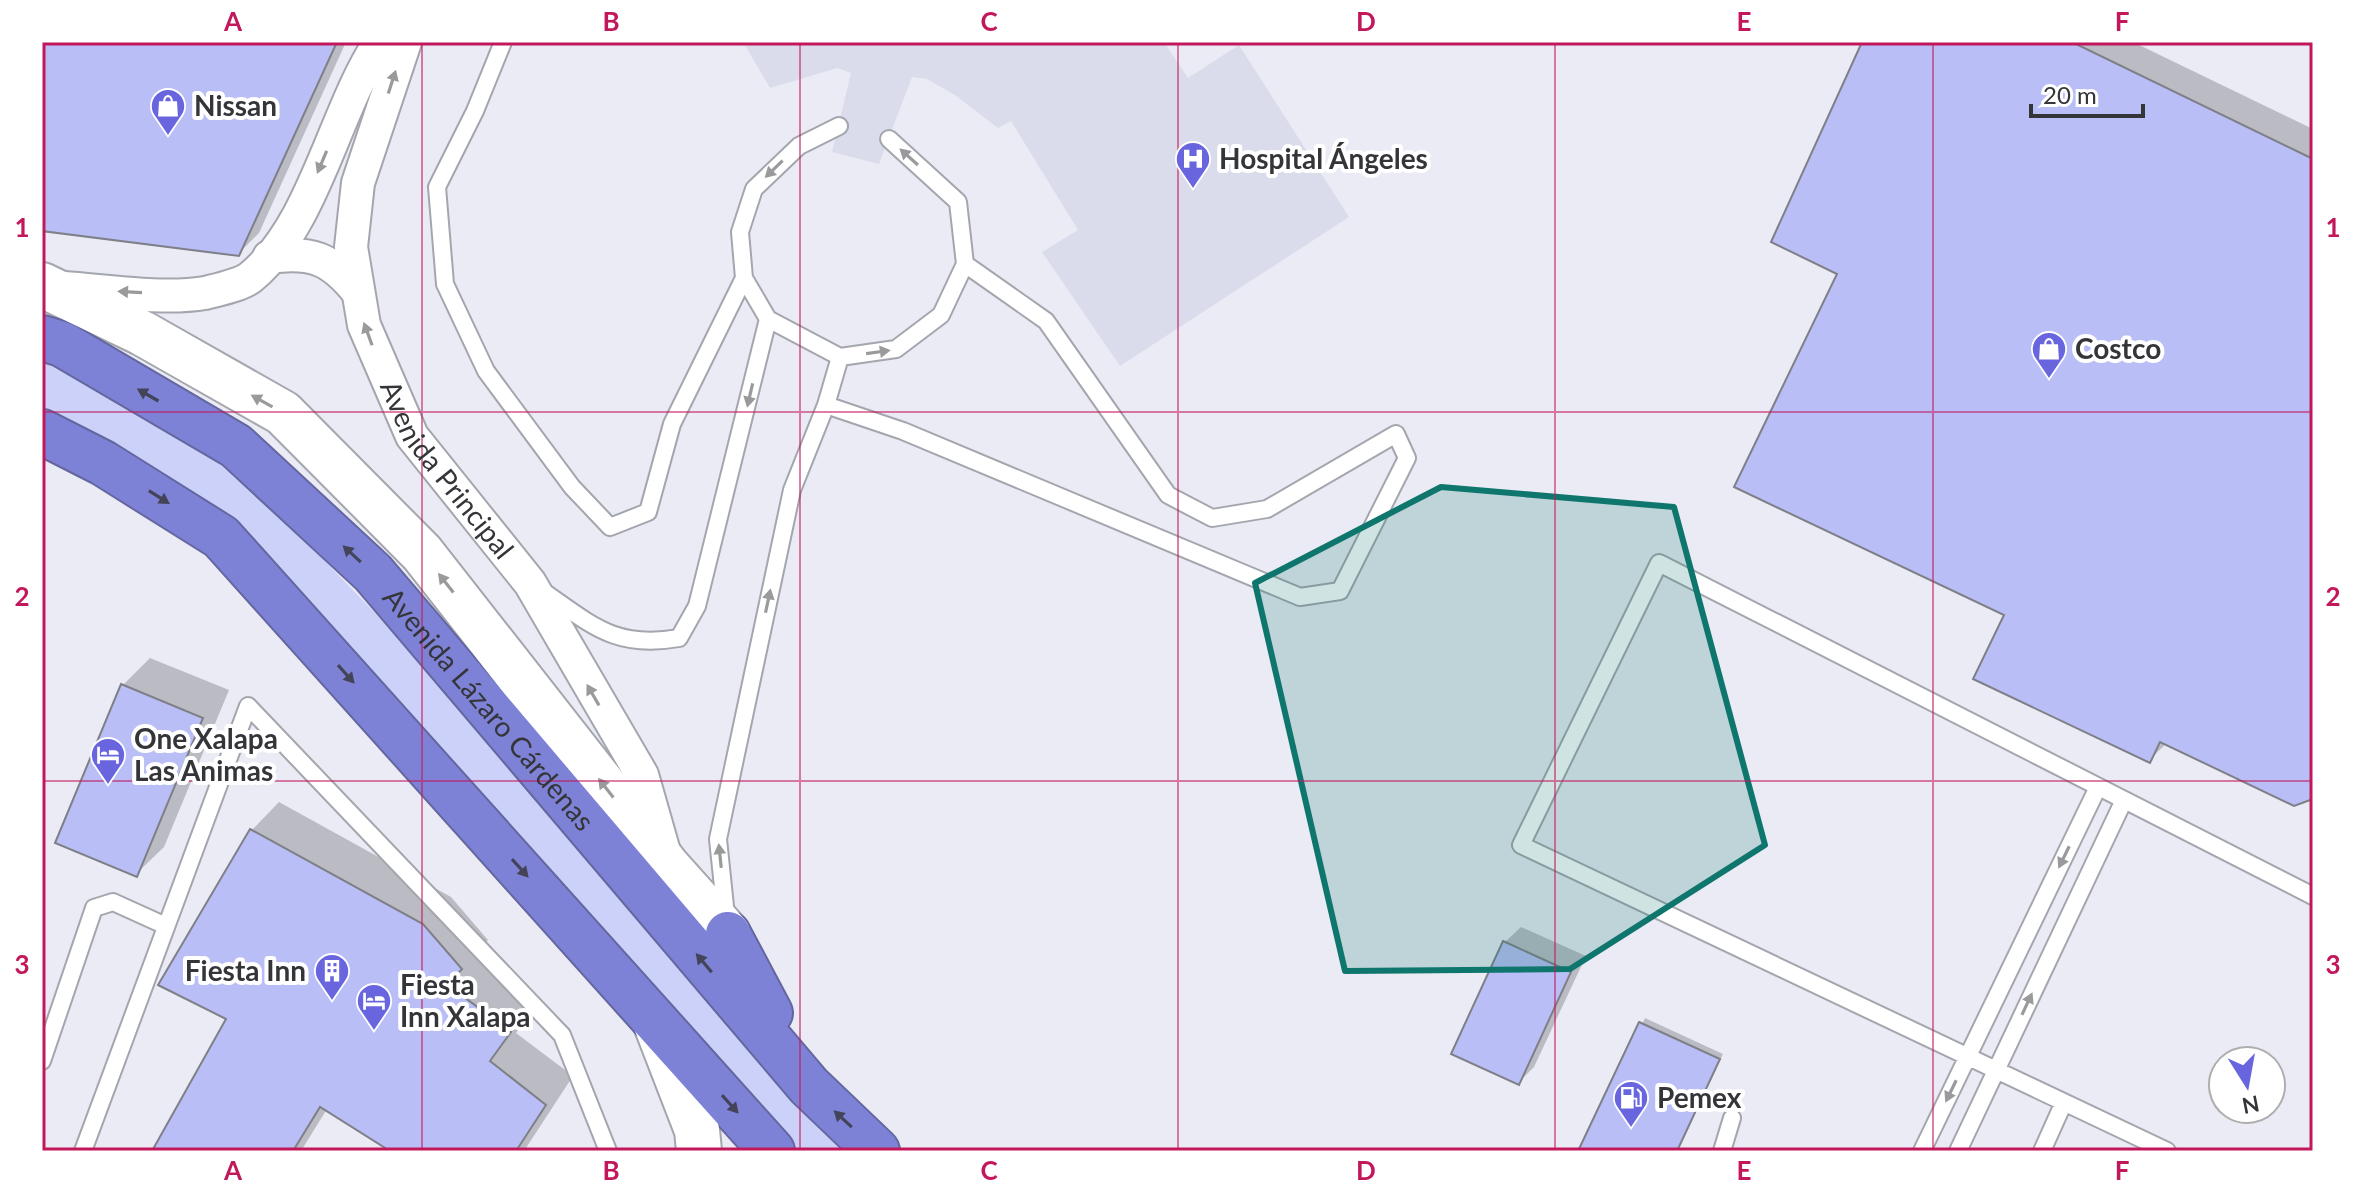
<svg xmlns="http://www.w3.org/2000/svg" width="2355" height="1193" font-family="Lato,sans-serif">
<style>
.built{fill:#dadcec}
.green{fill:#ccd1fa}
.shadow{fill:#0003}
.building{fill:#b9bff6;stroke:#7e7f87;stroke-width:2}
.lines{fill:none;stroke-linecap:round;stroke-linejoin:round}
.lane-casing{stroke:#a4a6ae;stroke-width:20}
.street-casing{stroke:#a4a6ae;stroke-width:36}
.secondary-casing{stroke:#a4a6ae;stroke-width:48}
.highway-casing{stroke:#64679f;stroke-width:48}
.lane{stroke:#fff;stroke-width:16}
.street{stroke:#fff;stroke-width:32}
.secondary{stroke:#fff;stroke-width:44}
.highway{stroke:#7e82d6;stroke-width:44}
.oneway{fill:#9a9a9c}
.oneway2{fill:#434458}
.marked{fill:#0f766e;fill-opacity:0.2;stroke:#0f766e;stroke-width:6;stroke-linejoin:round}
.grid{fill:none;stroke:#c2185b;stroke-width:2;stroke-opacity:0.55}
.labels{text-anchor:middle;stroke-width:8;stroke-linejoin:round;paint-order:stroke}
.poi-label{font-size:28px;font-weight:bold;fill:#343538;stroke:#fff;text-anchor:start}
.street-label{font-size:28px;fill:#343538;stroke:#fff}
.neatline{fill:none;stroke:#c2185b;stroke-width:3}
.grid-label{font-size:26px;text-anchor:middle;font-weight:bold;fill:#c2185b}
</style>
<rect width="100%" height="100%" fill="#eaebf4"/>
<!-- built -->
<path class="built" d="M743 42H1164L1188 78 1239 45 1349 217 1120 366 1042 252 1078 230 1011 121 998 128 955 95 927 79 912 77 879 164 832 152 851 73 837 68 770 88Z"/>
<!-- green -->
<path class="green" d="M42 353 229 462 437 677 863 1151H787L379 689 42 415Z"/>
<!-- shadow -->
<path class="shadow" d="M42 42H346L259 233 238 254 42 229Z
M1865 42H2133L2313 129V797L2167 743 2149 760 2007 614 1840 273Z
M150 658 229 690 164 847 136 874 123 685Z
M279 802 451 897 488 940 474 957 537 1004 516 1033 573 1076 524 1151H394L327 1109 301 1151H155L229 1018 252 830Z
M1521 927 1586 956 1534 1067 1518 1083 1505 942Z
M1645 1018 1723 1054 1678 1151H1581Z"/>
<!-- building -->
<path class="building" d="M42 42H337L239 256 42 231Z
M1862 42H2072L2313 159V799L2294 806 2160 742 2150 763 1973 679 2004 615 1734 487 1837 274 1771 242Z
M121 684 203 718 137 877 55 843Z
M250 829 423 924 462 969 448 985 511 1032 490 1061 546 1105 516 1151H390L320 1107 293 1151H152L226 1019 158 985Z
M1503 941 1571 972 1519 1085 1451 1054Z
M1639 1022 1720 1059 1677 1151H1578Z"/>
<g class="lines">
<defs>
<path id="lane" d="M503 42 475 111 437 187 445 284 486 371 572 487 610 527 648 512 672 424 744 278
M839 126 799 146 754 189 740 232 744 278 768 319 840 357 896 349 941 315 965 264 958 202 889 139
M826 405 903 431 1300 597 1340 591 1407 458 1396 434 1267 509 1212 518 1168 495 1046 321 965 264
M544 592C593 626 616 649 679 638L697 606 768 319
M726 916 718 839 792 490 826 405 840 357
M42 1061 94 908 113 902 166 926
M83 1151 248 706 562 1035 608 1151
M1722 1151 1732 1118
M1922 1151 2098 787
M1958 1151 2124 800
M2042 1151 2064 1102
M2167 1151 1521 845 1659 563 2313 896"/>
<g id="street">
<path id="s1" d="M405 42 358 183 351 247 364 325 412 436 530 583 642 775 664 852"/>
<path d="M269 257C311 251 331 258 358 292"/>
<path d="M64 288C107 291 163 300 205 293 217 290 241 285 251 277 315 224 334 111 380 42"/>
</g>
<path id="secondary" d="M42 285 142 333 283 413 422 553 668 867 728 934
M656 1024 697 1130 699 1151"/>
<g id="highway">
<path id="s2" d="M42 338 62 344 236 446 373 573 809 1086 877 1151"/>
<path d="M42 432 103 463 221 537 772 1151"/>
<path d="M728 934 770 1013"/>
</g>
</defs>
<!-- lane casing -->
<use href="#lane" class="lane-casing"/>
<!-- street casing -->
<use href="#street" class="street-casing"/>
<!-- secondary casing -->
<use href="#secondary" class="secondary-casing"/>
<!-- highway casing -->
<use href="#highway" class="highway-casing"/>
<!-- lane -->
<use href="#lane" class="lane"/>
<!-- street -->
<use href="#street" class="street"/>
<!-- secondary -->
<use href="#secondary" class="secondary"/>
<!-- highway -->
<use href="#highway" class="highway"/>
</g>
<!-- one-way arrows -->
<defs><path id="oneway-solid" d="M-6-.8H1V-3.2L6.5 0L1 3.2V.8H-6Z" transform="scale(2)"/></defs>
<g class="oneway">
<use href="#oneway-solid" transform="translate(392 82) rotate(-72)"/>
<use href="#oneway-solid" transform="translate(909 157) rotate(-138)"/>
<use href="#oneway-solid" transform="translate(322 162) rotate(113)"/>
<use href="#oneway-solid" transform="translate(774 169) rotate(136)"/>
<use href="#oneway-solid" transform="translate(130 292) rotate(-177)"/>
<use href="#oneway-solid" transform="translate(368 334) rotate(-110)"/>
<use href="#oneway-solid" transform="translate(878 352) rotate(-8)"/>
<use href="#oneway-solid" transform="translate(750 395) rotate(103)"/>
<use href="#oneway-solid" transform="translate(262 401) rotate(-151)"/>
<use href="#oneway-solid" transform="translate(446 583) rotate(-128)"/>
<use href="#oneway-solid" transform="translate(768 601) rotate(-78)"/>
<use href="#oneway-solid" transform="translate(593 695) rotate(-120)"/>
<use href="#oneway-solid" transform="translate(606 788) rotate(-128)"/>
<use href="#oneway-solid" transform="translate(720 856) rotate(-96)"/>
<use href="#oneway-solid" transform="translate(2064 857) rotate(116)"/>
<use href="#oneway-solid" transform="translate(2027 1004) rotate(-65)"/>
<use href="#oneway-solid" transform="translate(1951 1091) rotate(116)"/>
</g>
<g class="oneway2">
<use href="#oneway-solid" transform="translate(148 395) rotate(-150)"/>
<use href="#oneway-solid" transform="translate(159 497) rotate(32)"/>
<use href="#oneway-solid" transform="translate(352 554) rotate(-137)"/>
<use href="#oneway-solid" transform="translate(346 674) rotate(48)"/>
<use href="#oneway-solid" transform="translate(520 868) rotate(48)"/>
<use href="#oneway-solid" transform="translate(704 963) rotate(-130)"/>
<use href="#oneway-solid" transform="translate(730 1104) rotate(48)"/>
<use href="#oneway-solid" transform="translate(843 1119) rotate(-137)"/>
</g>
<!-- marked area -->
<path class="marked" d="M1441 487 1674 507 1765 845 1570 969 1345 971 1255 583Z"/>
<!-- grid -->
<path class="grid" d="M422 42V1151M800 42V1151M1178 42V1151M1555 42V1151M1933 42V1151M42 412H2313M42 781H2313"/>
<!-- icons -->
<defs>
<symbol id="shop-pin" viewBox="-11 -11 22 30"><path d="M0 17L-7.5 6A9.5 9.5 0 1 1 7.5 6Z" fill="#6865de" stroke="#fff"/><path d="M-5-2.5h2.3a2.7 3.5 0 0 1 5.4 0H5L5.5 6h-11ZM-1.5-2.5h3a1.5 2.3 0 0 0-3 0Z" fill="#fff"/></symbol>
<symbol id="hospital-pin" viewBox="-11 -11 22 30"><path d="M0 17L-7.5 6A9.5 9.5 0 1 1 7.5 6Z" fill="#6865de" stroke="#fff"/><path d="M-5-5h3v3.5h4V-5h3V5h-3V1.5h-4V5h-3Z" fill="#fff"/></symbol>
<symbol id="hotel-pin" viewBox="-11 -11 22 30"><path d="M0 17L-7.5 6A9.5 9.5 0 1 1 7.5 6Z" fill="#6865de" stroke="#fff"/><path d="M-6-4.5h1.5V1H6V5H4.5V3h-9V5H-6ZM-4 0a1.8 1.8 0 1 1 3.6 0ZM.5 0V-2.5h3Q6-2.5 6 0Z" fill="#fff"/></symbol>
<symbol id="building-pin" viewBox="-11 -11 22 30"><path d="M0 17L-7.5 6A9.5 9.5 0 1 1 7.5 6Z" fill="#6865de" stroke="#fff"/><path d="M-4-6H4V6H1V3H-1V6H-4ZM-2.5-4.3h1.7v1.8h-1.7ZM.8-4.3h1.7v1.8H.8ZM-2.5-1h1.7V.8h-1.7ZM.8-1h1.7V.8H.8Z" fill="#fff"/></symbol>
<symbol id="fuel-pin" viewBox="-11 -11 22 30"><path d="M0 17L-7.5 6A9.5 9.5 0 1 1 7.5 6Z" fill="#6865de" stroke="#fff"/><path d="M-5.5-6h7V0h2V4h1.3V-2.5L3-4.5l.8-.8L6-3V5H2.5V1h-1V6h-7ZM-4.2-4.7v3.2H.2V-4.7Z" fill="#fff"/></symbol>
</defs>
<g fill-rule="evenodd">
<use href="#shop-pin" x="148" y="86" width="40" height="54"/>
<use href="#hospital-pin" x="1173" y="139" width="40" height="54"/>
<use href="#shop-pin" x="2029" y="329" width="40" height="54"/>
<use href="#hotel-pin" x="88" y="735" width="40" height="54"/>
<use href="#building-pin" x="312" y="951" width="40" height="54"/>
<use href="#hotel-pin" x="354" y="981" width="40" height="54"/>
<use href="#fuel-pin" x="1611" y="1078" width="40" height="54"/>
</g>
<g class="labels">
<!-- poi labels -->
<g class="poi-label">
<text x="194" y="116">Nissan</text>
<text x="1219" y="169">Hospital Ángeles</text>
<text x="2075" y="359">Costco</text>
<text x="134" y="749">One Xalapa<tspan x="134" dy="32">Las Animas</tspan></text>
<text x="306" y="981" text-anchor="end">Fiesta Inn</text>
<text x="400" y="995">Fiesta<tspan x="400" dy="32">Inn Xalapa</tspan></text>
<text x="1657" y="1108">Pemex</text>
</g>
<!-- street labels -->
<g class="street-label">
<text dy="10" stroke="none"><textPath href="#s1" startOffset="460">Avenida Principal</textPath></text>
<text dy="10" stroke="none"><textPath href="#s2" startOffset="588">Avenida Lázaro Cárdenas</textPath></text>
</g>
</g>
<!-- border -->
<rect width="2355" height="1193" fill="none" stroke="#ffffff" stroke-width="88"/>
<!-- north arrow -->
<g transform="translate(2247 1085) rotate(169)"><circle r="38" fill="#ffffff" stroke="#aeaeaf" stroke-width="2"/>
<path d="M0-6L14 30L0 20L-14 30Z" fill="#6865de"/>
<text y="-12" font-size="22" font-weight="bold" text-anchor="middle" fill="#343538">N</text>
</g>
<!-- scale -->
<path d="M2031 104v12h112v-12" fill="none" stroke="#343538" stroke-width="4"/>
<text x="2043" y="104" font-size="24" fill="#343538" stroke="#ffffff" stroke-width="6" paint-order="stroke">20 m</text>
<rect x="44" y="44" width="2267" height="1105" class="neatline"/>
<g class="grid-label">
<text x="233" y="31">A</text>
<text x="611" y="31">B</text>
<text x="989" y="31">C</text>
<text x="1366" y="31">D</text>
<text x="1744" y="31">E</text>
<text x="2122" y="31">F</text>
<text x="22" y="237">1</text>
<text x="2333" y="237">1</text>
<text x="22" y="606">2</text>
<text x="2333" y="606">2</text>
<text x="22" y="974">3</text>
<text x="2333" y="974">3</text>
<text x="233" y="1180">A</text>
<text x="611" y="1180">B</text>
<text x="989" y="1180">C</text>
<text x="1366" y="1180">D</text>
<text x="1744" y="1180">E</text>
<text x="2122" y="1180">F</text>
</g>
</svg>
